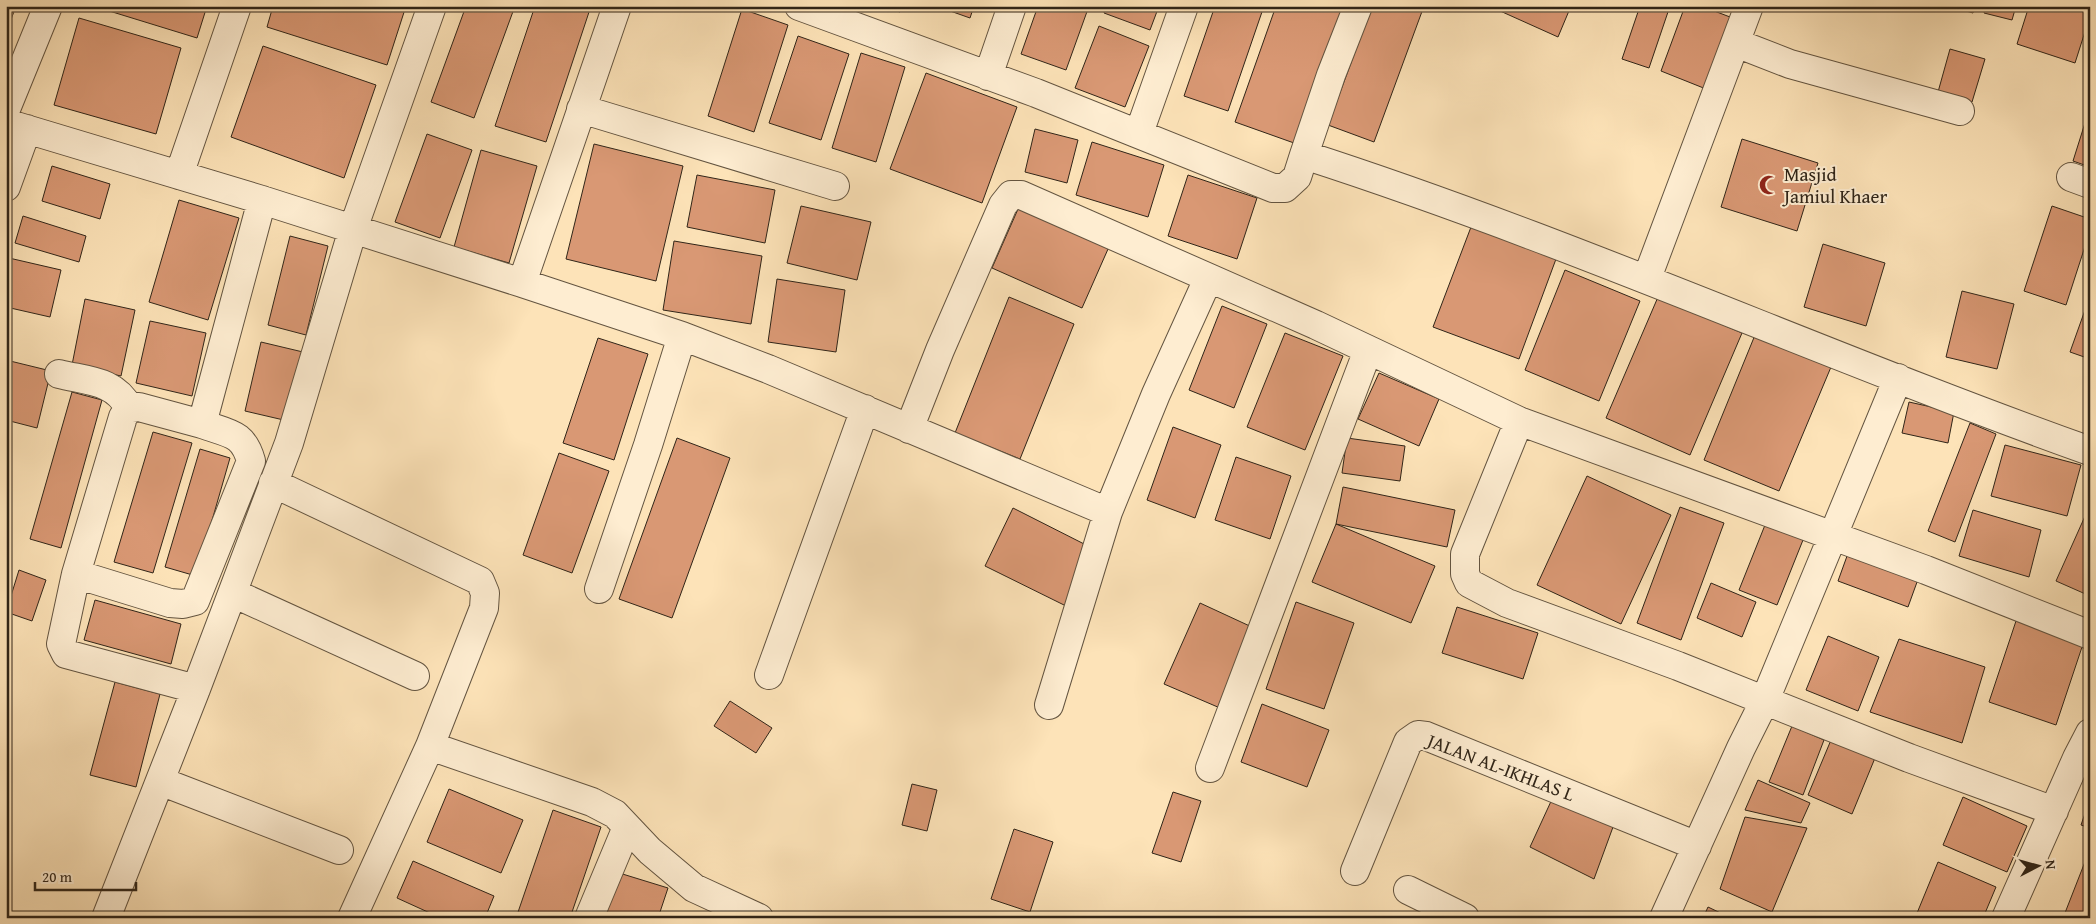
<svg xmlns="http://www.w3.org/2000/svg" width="2096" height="924" font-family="'Gentium Book Plus',serif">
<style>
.building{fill:#d99874;stroke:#302518}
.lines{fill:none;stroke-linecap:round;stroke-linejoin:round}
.minor-casing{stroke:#635440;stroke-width:30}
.minor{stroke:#feedd1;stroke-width:28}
.labels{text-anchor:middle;stroke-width:4;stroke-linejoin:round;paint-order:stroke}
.poi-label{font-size:19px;fill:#302518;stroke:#feedd1;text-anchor:start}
.street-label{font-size:19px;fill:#302518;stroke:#feedd1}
</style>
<rect width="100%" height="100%" fill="#fde3b8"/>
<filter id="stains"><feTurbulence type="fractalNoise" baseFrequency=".004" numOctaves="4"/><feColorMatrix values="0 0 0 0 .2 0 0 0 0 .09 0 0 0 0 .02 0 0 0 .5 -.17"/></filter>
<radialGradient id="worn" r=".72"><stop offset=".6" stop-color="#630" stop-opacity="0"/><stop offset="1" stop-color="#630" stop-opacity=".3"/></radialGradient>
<!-- building -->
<path class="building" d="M6 6H16L6 33Z
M93 6H207L197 38Z
M273 6H406L387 65 267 27Z
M466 6H515L474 118 431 102Z
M535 6H591L546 142 495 126Z
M880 6H902L900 12Z
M936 6H974L970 18Z
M1038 6H1089L1066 70 1021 54Z
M1106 6H1159L1150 30 1104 13Z
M1215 6H1264L1228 111 1184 96Z
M1276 6H1343L1294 143 1235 122Z
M1372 6H1424L1374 142 1328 125Z
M1489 6H1571L1558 37Z
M1640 6H1670L1649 68 1622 59Z
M1685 6H1701L1738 20 1711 91 1661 71Z
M1949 6H1975L1973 13Z
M1986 6H2016L2012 20 1984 13Z
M2029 6H2090V16L2075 63 2017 44Z
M742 9 788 25 754 132 708 116Z
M79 18 181 48 156 134 54 105Z
M1099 26 1149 46 1125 107 1075 88Z
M798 36 849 54 821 140 769 123Z
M263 46 376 85 344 178 231 137Z
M1950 49 1985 59 1972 102 1938 92Z
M861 53 905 67 876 162 832 148Z
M926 73 1017 107 982 203 890 169Z
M2090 107V167L2073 161Z
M1035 129 1078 140 1067 183 1025 172Z
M427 134 472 150 440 238 395 222Z
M1742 139 1818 163 1797 231 1721 207Z
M1092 142 1164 165 1148 217 1076 195Z
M594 144 683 166 656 281 566 259Z
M481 150 537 166 509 263 454 247Z
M52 166 110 184 100 219 42 201Z
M697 175 775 190 765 243 687 227Z
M1188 175 1257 198 1237 259 1168 236Z
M179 200 239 218 208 320 149 302Z
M1022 200 1112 240 1082 308 992 268Z
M801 206 871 222 857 280 787 263Z
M2052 206 2090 219V231L2066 305 2024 291Z
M23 216 86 236 79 262 15 243Z
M1471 227 1556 259 1519 359 1433 327Z
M290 236 328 246 306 335 268 325Z
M674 241 762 256 751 324 663 310Z
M1823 244 1885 263 1866 326 1804 307Z
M9 258 61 270 50 317 6 307V272Z
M1565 270 1640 301 1599 401 1525 370Z
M777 279 845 290 836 352 768 342Z
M1962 291 2014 304 1997 369 1946 357Z
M1009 297 1074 324 1020 459 955 433Z
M1658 297 1742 333 1690 455 1606 418Z
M85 299 135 310 121 376 72 365Z
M1222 306 1267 324 1234 408 1189 390Z
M2085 310 2090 312V359L2070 352Z
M150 321 206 333 192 396 136 383Z
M1285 333 1343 356 1305 450 1247 427Z
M1755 335 1831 367 1779 491 1704 460Z
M598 338 648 354 614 460 563 443Z
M261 342 303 352 288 421 245 411Z
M6 360 51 371 37 428 6 420Z
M1379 373 1439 399 1419 446 1358 419Z
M72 392 102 400 61 548 30 539Z
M1909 402 1954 412 1948 443 1902 433Z
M1970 423 1996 434 1955 542 1928 531Z
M1173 427 1221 445 1195 518 1147 500Z
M153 432 192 443 153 573 114 562Z
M677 438 730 458 672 618 619 599Z
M1347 438 1405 446 1400 481 1342 473Z
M2005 445 2081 465 2067 516 1991 496Z
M200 449 230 458 196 576 165 567Z
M559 453 609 471 572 573 523 555Z
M1236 457 1291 476 1270 539 1215 520Z
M1587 476 1671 515 1621 624 1537 585Z
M1343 487 1455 510 1447 547 1336 524Z
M2090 505V596L2056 581Z
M1680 507 1724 523 1681 640 1637 623Z
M1013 508 1094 549 1066 606 985 566Z
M1973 510 2041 530 2029 577 1959 556Z
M6 513H9L6 529Z
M1767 520 1805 535 1777 605 1739 590Z
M1336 524 1435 566 1411 623 1312 582Z
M1851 545 1921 571 1908 607 1838 581Z
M19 570 46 580 32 621 6 612Z
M1711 583 1756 602 1742 637 1697 618Z
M95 600 181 624 171 664 84 640Z
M1296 602 1354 623 1324 709 1266 689Z
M1200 603 1254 628 1220 708 1164 684Z
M1457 607 1538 633 1523 679 1442 653Z
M2019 612 2086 635 2056 725 1989 702Z
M1828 636 1879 657 1858 711 1806 690Z
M1899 639 1985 667 1962 743 1870 712Z
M6 655 10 656 6 670Z
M115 682 160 694 136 787 90 775Z
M730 701 772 728 756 753 714 726Z
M1262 704 1329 730 1307 787 1241 762Z
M1792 726 1824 740 1803 795 1769 782Z
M1831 740 1875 758 1852 814 1808 795Z
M1758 780 1810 803 1801 823 1745 810Z
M912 784 937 790 927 831 902 825Z
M449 789 523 820 501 873 427 842Z
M1173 792 1201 801 1181 862 1152 853Z
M1553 797 1613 827 1594 879 1530 847Z
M1963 797 2027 826 2007 872 1943 845Z
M2090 799V828L2081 825Z
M553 810 601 827 570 918H516Z
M1745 817 1807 828 1772 912 1720 889Z
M1014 829 1053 842 1030 912 991 899Z
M2090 849V918H2063Z
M413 861 494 896 485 918H441L397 898Z
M1938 862 1996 887 1983 918H1915Z
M616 872 668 888 658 918 602 917Z
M1708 907 1731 918H1703Z"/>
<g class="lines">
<defs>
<path id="minor" d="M799 6 1036 93 1273 188H1285L1297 177 1304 155C1571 241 1826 357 2090 451
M1736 43 1790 64 1960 111
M988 76 1012 6
M6 109 48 6
M581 109 835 186
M6 123 262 200 522 283 617 6
M1139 133 1184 6
M1304 155 1331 75 1358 6
M179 175 237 6
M2071 177 2090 184
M6 187 27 129
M1647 278 1749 6
M522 283 682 336 768 369 1108 512 1156 394 1208 279
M59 374C87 381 115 380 129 408
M1519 421 1465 554V574L1469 583 1507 603 1678 666 1909 758 2054 811
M909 429 940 350 1003 205 1011 195H1021L1316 325 1519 421 1926 570 2090 635
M273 483 480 581 485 593 484 608 430 746 592 802 615 814 650 851 694 888 759 918
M76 574 170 603 183 604 195 601 251 461C243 432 229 434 202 424
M599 589 648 445 682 336
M233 593 415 676
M769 675 865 409
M196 689 66 654 61 644 76 574 123 417 129 408 139 407 202 424 262 200
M1049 705 1108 512
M1210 768 1368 350
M160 781 339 850
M1355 871 1408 742 1418 735 1426 736 1697 846
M1408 890 1465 918
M106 918 196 689 289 443 353 229 432 6
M352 918 430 746
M589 918 627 827
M1664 918 1741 748 1765 700 1898 378
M2006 918 2077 758 2090 733"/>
</defs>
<!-- minor casing -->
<use href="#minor" class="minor-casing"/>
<!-- minor -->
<use href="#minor" class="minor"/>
</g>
<!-- icons -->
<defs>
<symbol id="mosque-bare" viewBox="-9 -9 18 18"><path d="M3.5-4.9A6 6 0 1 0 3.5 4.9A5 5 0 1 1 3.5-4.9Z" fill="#8f2418" stroke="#feedd1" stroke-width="2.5" paint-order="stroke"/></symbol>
</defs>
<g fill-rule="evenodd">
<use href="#mosque-bare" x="1755" y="171" width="28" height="28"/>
</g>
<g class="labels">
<!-- poi labels -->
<g class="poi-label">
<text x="1784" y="181">Masjid<tspan x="1784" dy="22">Jamiul Khaer</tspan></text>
</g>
<!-- street labels -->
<g class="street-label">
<text transform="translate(1501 767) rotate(21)" y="7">JALAN AL-IKHLAS L</text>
</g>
</g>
<!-- margin -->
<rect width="2096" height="924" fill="none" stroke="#fde3b8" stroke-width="25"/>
<rect x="8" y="8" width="2081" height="909" fill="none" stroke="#302518" stroke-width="2.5"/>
<rect x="12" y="12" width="2071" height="899" fill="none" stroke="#302518"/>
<!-- north arrow -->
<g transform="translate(2038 866) rotate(84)" stroke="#feedd1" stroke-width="4" paint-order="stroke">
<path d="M0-4L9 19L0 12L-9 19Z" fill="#302518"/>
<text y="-8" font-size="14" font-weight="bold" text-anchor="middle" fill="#302518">N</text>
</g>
<!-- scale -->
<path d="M35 882v8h101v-8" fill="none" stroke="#302518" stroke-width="2.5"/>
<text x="42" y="882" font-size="15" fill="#302518" stroke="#feedd1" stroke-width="4" paint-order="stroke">20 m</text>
<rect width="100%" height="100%" filter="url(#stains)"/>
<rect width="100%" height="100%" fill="url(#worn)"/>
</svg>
